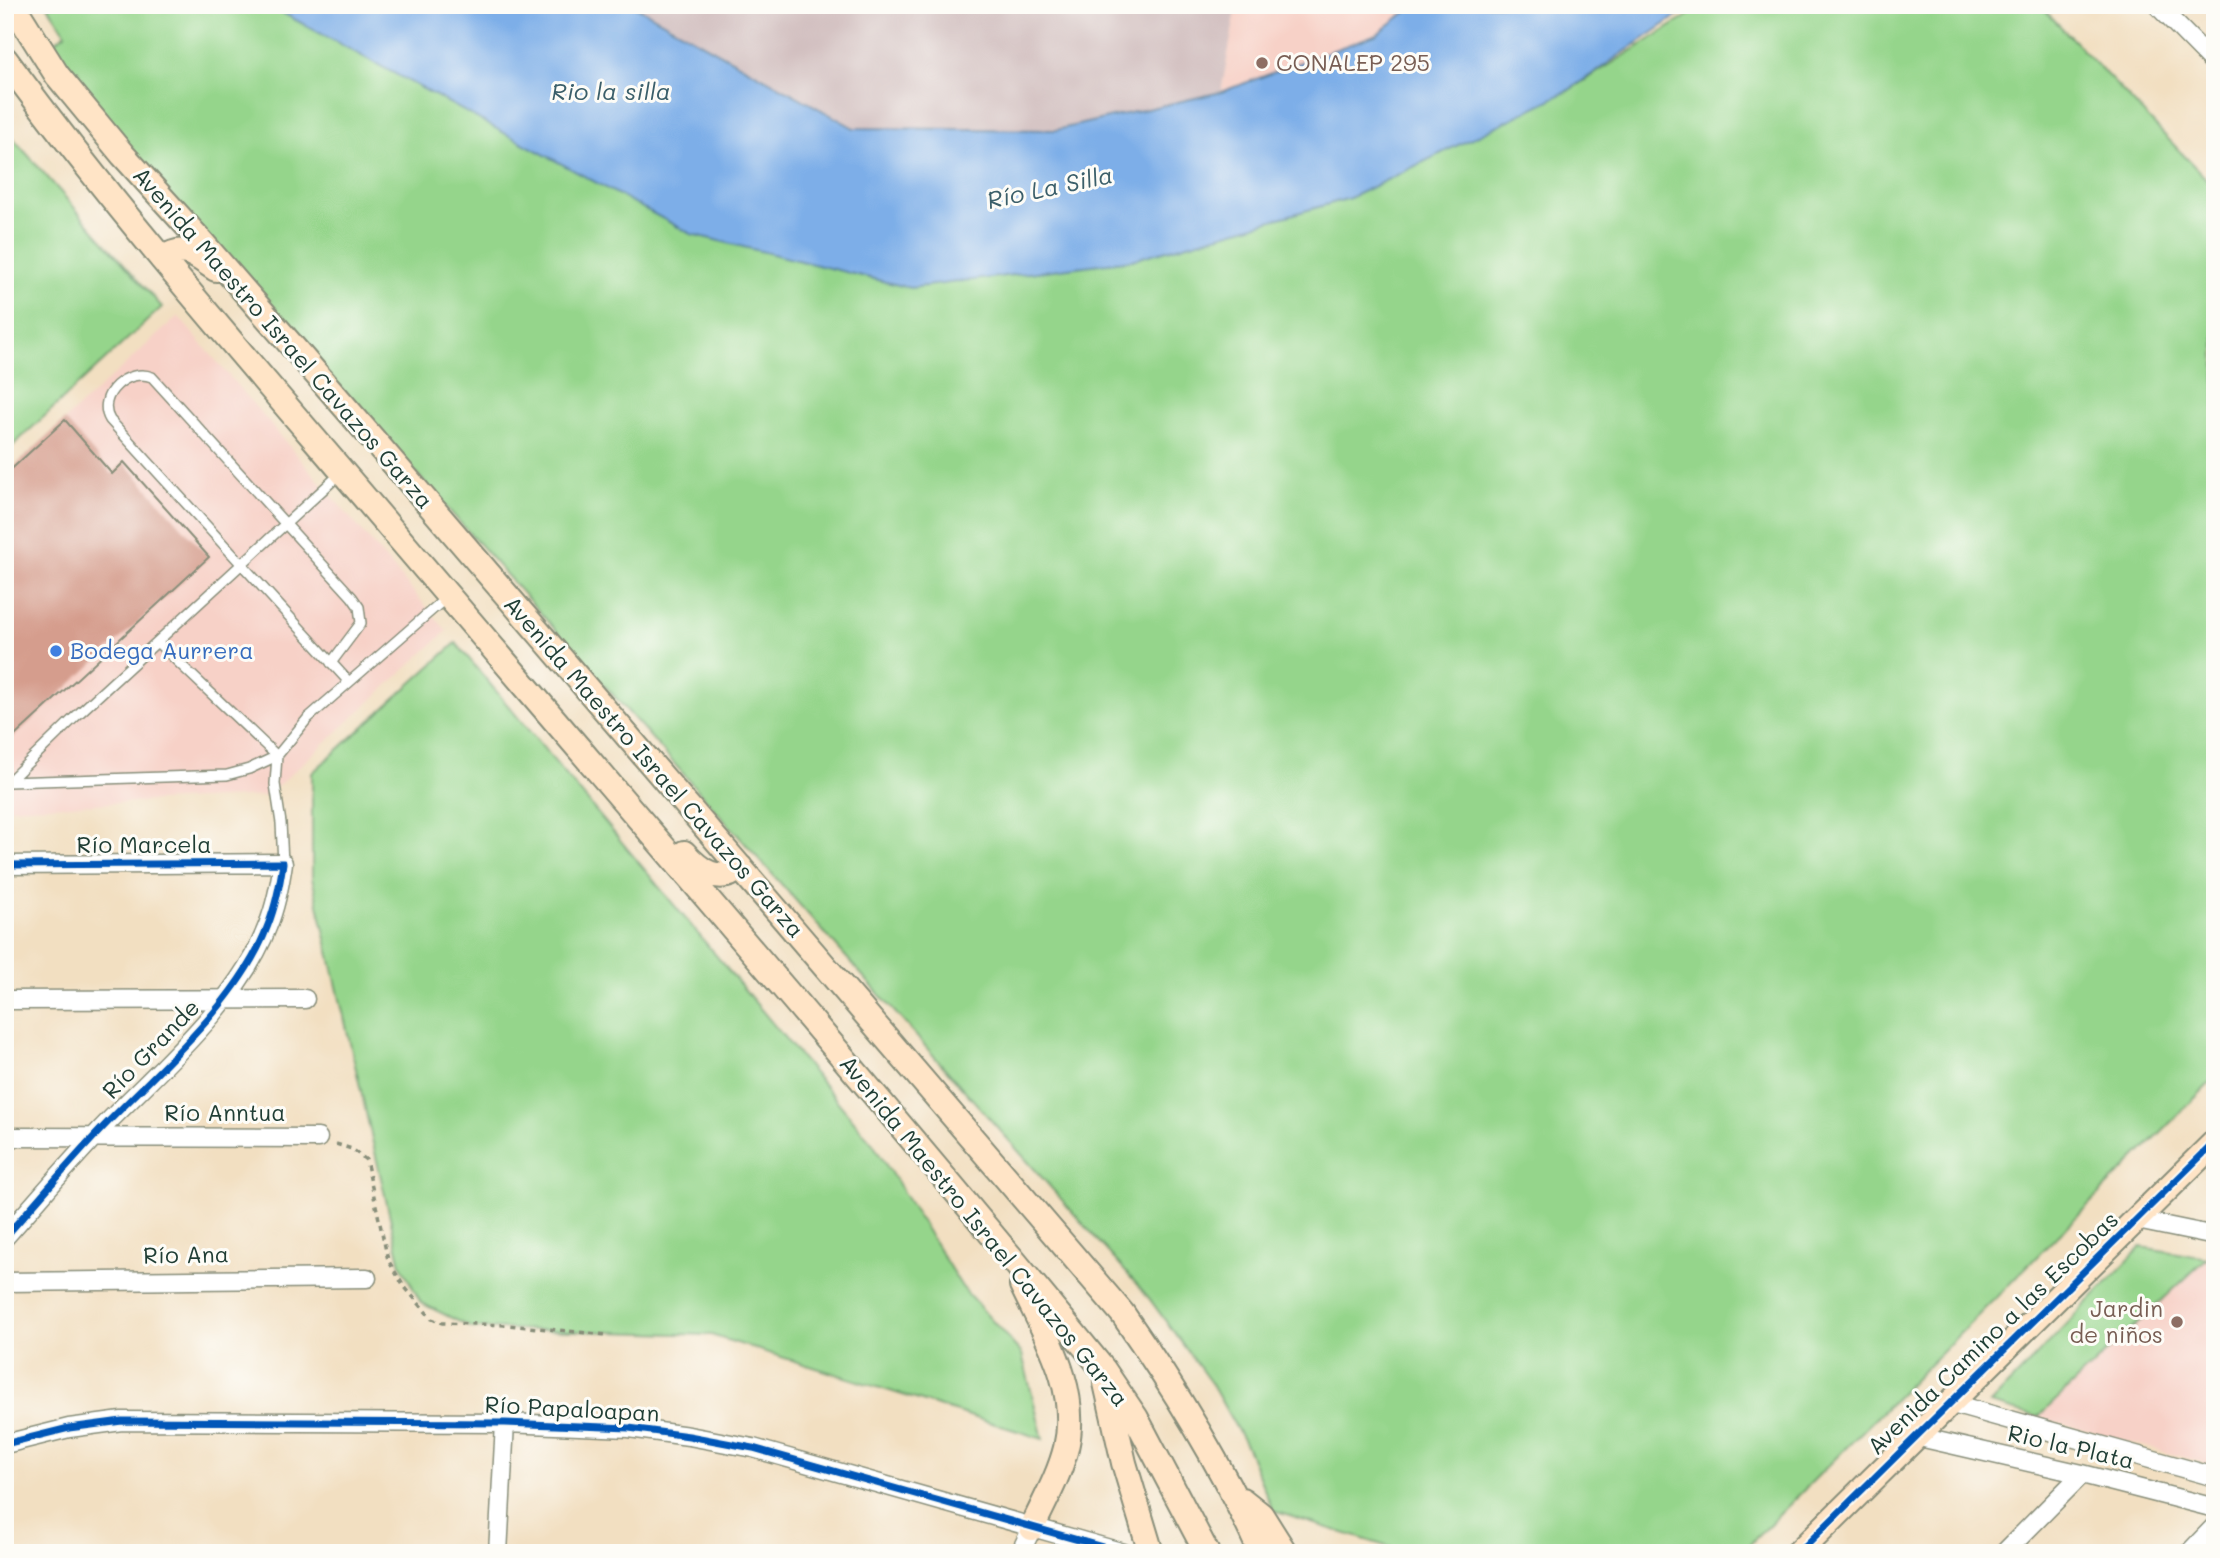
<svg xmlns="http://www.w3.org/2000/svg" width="2220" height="1558" font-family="Mali,sans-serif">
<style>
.built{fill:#f7d1c7}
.industrial{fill:#d2bfc0}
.green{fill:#95d58b;stroke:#5a8960;stroke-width:2}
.water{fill:#7daee8;stroke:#4e768e;stroke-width:2}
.building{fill:#d59d8d}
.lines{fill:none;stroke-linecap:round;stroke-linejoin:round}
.lane-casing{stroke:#888e7a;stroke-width:12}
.street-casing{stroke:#888e7a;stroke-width:21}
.secondary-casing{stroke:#888e7a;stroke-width:28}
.path{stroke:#888e7a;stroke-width:3.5;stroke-dasharray:5 5;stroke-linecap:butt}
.lane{stroke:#fff;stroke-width:9}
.street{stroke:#fff;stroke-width:18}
.secondary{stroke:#ffe4c6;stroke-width:24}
.cycleway-casing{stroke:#fdfcf7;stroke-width:11}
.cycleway{stroke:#0057b8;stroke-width:7}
.education-dot{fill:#8d6e63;stroke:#fdfcf7;stroke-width:2.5}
.shop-dot{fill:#3f7fe0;stroke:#fdfcf7;stroke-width:2.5}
.labels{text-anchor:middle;stroke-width:6;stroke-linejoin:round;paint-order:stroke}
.education-label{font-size:23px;fill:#785e54;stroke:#fdfcf7;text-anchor:start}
.street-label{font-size:23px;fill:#1f3d34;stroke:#fdfcf7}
.shop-label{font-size:23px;fill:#366cbe;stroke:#fdfcf7;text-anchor:start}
.water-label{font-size:24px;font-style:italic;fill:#3b5f6a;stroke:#fdfcf7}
</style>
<rect width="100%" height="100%" fill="#fdfcf7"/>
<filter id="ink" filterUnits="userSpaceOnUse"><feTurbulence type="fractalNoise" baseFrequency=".0143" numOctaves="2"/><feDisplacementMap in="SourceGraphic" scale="14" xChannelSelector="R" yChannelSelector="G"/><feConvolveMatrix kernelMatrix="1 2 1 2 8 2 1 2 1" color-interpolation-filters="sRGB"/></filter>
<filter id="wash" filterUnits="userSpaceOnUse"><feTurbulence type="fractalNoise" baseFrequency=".00686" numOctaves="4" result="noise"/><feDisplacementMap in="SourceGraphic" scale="28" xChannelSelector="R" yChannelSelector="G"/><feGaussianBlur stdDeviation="1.57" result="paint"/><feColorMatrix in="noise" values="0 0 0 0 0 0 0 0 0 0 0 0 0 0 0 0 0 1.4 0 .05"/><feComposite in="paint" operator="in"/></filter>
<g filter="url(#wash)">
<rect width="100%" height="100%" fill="#f2dfc1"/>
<!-- built -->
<path class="built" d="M1237 5H1415L1377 34 1221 92Z
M178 316 447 631 267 796 5 808V475Z
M2207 1258 2215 1260V1466L2038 1417Z"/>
<!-- industrial -->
<path class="industrial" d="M633 5H1237L1221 92 1056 130 854 128Z"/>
<!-- green -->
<path class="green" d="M47 5H417L783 217 1566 92 1705 5H2040L2215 188V1078L1741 1553H1408L1273 1511 1247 1447 1211 1383 1148 1297 42 52 66 33Z
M5 129 162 307 5 453Z
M456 643 873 1144 962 1287 1022 1354 1043 1439 711 1335 472 1328 421 1303 401 1265 312 878V773Z
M2141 1247 2207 1258 2038 1417 1990 1404Z"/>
<!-- water -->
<path class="water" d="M268 5H633L854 128 1056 130 1221 92 1377 34 1415 5H1693L1566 92 1350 198 1132 260 910 288 691 234Z"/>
<g id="blocks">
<!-- building -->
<path class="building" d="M65 420 112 474 124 462 209 557 5 745V475Z"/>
</g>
</g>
<g filter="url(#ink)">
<use href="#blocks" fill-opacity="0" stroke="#888e7a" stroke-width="2"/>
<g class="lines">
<defs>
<path id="lane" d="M157 642 277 756
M331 663 361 623 359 607 352 597 152 377C129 367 95 395 110 420 190 507 269 595 349 682
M277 756 249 769 227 775 8 782 74 718 340 474
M283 863 281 823 275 784 277 756 308 718 447 597"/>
<path id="street" d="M2157 5 2215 64
M5 865 283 863C280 884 276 905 268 925 241 999 163 1066 108 1122 72 1159 39 1199 5 1237
M5 1000 305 999
M5 1137 318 1138
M2137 1220 2215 1236
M5 1282 367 1278
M1949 1403 2215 1477
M1915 1436 2082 1474 2215 1508
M5 1444 69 1428 122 1421 505 1423 629 1428 689 1436 753 1448 1124 1553
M498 1553 505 1423
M1020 1553 1032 1528
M2004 1553 2082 1474
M2189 1553 2215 1526"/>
<path id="secondary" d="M13 5 57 75 123 155 200 240 372 438 1122 1313C1175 1389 1224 1468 1261 1553
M5 59C124 221 257 371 387 524 626 805 869 1083 1103 1369L1136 1418 1207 1553
M162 259C186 243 195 256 216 269
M684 853C699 870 720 886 740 867
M1022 1285C1046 1336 1080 1389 1066 1448 1059 1476 1044 1502 1032 1528
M1106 1383 1124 1463 1151 1553
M1242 1500 1261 1515 1285 1553
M1798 1553 2215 1142"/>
</defs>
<!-- lane casing -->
<use href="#lane" class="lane-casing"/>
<!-- street casing -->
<use href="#street" class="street-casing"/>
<!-- secondary casing -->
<use href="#secondary" class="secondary-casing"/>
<!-- path -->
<path class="path" d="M336 1144 352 1149 366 1160 388 1260 403 1285 432 1319 442 1323 509 1325 608 1335"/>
<!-- lane -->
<use href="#lane" class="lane"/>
<!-- street -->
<use href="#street" class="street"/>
<!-- secondary -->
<use href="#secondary" class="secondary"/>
<defs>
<path id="cycleway" d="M5 865 283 863C280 884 276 905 268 925 241 999 163 1066 108 1122 72 1159 39 1199 5 1237
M5 1444 69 1428 122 1421 505 1423 629 1428 689 1436 753 1448 1124 1553
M1798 1553 2215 1142"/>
</defs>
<!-- cycleway casing -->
<use href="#cycleway" class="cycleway-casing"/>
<!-- cycleway -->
<use href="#cycleway" class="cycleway"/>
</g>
</g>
<!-- markers -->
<g class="education-dot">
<circle cx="1262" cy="63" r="7"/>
<circle cx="2177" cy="1322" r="7"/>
</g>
<circle class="shop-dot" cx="56" cy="651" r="7"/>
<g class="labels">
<!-- education labels -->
<g class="education-label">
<text x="1276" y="71">CONALEP 295</text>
<text x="2163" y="1317" text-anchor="end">Jardin<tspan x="2163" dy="26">de niños</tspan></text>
</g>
<!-- street labels -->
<g class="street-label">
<text transform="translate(283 338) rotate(49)" y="8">Avenida Maestro Israel Cavazos Garza</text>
<text transform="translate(654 767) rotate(49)" y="8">Avenida Maestro Israel Cavazos Garza</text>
<text x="144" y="853">Río Marcela</text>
<text transform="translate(151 1049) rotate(-46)" y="8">Río Grande</text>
<text x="225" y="1121">Río Anntua</text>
<text transform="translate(984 1231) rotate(51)" y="8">Avenida Maestro Israel Cavazos Garza</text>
<text transform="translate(186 1255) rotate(-1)" y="8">Río Ana</text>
<text transform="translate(1993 1333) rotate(-44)" y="8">Avenida Camino a las Escobas</text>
<text transform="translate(572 1409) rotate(3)" y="8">Río Papaloapan</text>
<text transform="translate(2071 1447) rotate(13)" y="8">Rio la Plata</text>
</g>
<!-- shop labels -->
<g class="shop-label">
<text x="70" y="659">Bodega Aurrera</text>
</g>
<!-- water labels -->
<g class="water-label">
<text x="611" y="100">Rio la silla</text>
<text transform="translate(1050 188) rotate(-12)" y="8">Río La Silla</text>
</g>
</g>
<!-- margin -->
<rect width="2220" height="1558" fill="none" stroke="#fdfcf7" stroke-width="28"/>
</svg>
